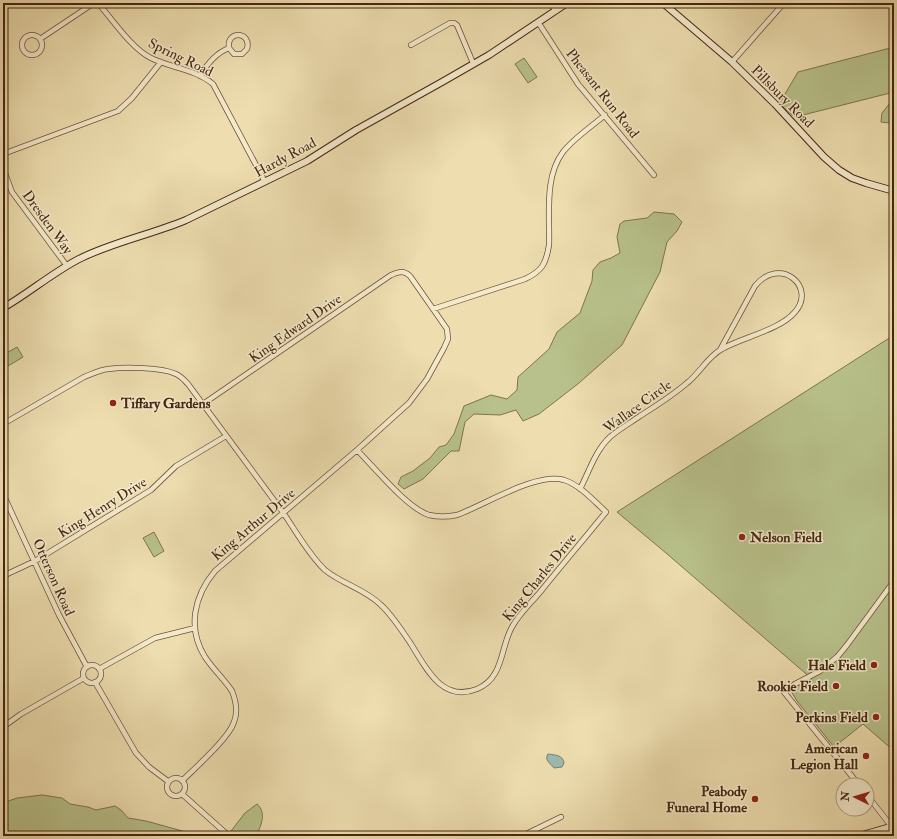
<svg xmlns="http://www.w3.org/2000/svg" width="897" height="839" font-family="'IM FELL Double Pica',serif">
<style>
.green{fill:#b8c18b;stroke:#7f744e}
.water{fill:#9bbab2;stroke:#797f71}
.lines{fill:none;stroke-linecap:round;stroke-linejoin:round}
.street-casing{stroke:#705438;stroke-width:6}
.secondary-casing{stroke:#462710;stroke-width:8}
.street{stroke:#f3e9cb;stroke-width:4.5}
.secondary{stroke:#f3e9cb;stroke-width:6}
.poi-dot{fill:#8f2418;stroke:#f3e9cb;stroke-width:1.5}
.labels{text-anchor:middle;stroke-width:3;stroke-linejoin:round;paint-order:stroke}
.street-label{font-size:14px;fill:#462710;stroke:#f3e9cb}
.poi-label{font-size:14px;font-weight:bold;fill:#462710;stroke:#f3e9cb;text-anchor:end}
</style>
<rect width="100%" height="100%" fill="#edddaf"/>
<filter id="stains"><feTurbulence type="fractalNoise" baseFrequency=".005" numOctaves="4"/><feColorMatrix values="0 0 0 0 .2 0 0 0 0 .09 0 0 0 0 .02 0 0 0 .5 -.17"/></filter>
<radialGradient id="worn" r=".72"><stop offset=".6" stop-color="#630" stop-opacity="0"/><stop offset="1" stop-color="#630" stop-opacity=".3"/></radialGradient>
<!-- green -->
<path class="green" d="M894 47V92L803 115H792L779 104 798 72Z
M524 58 537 77 528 83 515 64Z
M894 98V123H890L881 122 882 113Z
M654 212 674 214 682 222 677 231 667 242 660 272 622 345 579 383 539 414 523 421 516 410 500 415 474 414 465 422 459 451H451L423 479 404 489 398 484 401 477 413 471 430 458 439 447 446 445 454 434 464 406 491 395 507 399 517 390 518 377 549 349 557 332 580 313 592 281 593 270 600 262 611 258 620 253 617 237 620 224 624 221 647 218Z
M894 335V751L863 724 834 747 797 701 791 691 795 687 812 679 666 553 617 512Z
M17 347 23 357 3 369V355Z
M154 532 164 551 154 557 143 538Z
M42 795 62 798 70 804 88 807 96 810 115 806 121 810 128 818 146 821 186 832 194 836H3V803L17 798Z
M257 804C267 813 261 826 256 836H237L231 831 245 813Z"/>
<!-- water -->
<path class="water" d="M548 754C555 755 563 755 564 763L562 767 554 768C550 763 544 760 548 754Z"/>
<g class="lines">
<defs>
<path id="street" d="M98 3C112 19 132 49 151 58 171 68 195 69 213 84L265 182
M550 3 556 11
M538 22 578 84 654 175
M22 45a10 10 0 1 1 20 0a10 10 0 1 1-20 0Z
M40 39 94 3
M411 45 450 23H454L457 25 473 63
M732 62 784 3
M200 76C207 64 216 53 229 48 226 30 252 31 247 49L242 54H234L229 48
M3 154 118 111 132 98 161 62
M3 168 12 192 67 266
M433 309 525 279C542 271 546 264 549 245 550 215 544 177 563 152 574 138 591 127 605 115
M3 424 84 377C92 374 99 370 108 369 124 367 161 367 176 374 181 376 184 380 188 384 219 426 251 469 282 511 296 531 308 554 325 570 342 584 365 589 381 605 393 616 402 631 411 644 426 668 442 703 477 689 504 678 500 648 512 627 519 614 531 603 541 591 562 565 584 539 606 512 594 501 580 485 564 480 536 472 485 505 457 515 447 517 438 517 429 515 407 508 374 467 357 450
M580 489C589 472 595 451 610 437 619 429 630 423 640 416 656 406 673 395 687 383 700 373 708 356 722 349 743 337 780 330 795 312 817 287 780 255 755 286L720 350
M3 494 59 615 87 667
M3 576 35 561 151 490 176 466 226 436
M83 674a9 9 0 1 1 18 0a9 9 0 1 1-18 0Z
M99 669 155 638 195 628
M95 682 136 753 149 767 169 782
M3 727 21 714 84 678
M167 787a9 9 0 1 1 18 0a9 9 0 1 1-18 0Z
M182 781C196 767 229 738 234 722 238 712 236 701 232 691 224 679 213 669 205 657 187 628 194 596 215 571L357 450 409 403 427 379 444 348 448 339 447 329 410 276C403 270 399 272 391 275L203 404
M859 785 784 692 795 684 820 671 838 656 847 645 894 581
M182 794 229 836
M867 795 892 827
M522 836 561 817"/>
<path id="secondary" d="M663 3 732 62 775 104 824 157 839 170 852 178 866 183 894 191
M3 308C29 293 52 273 79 259 113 242 150 235 186 220L307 161 356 130 442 82 489 55 567 3
M859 836 894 826"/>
</defs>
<!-- street casing -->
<use href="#street" class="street-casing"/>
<!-- secondary casing -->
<use href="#secondary" class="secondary-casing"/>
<!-- street -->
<use href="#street" class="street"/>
<!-- secondary -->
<use href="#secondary" class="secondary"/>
</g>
<!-- markers -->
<g class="poi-dot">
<circle cx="113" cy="403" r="4"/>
<circle cx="742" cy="537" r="4"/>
<circle cx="874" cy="665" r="4"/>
<circle cx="836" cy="686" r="4"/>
<circle cx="876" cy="717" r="4"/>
<circle cx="866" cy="756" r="4"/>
<circle cx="755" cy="799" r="4"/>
</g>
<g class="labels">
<!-- street labels -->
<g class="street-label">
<text transform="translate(181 57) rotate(26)" y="5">Spring Road</text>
<text transform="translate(603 93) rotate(52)" y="5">Pheasant Run Road</text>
<text transform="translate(783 96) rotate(45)" y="5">Pillsbury Road</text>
<text transform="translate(285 157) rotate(-28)" y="5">Hardy Road</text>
<text transform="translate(48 222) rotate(54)" y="5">Dresden Way</text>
<text transform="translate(295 328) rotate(-35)" y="5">King Edward Drive</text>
<text transform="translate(637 406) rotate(-36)" y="5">Wallace Circle</text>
<text transform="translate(102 507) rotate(-32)" y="5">King Henry Drive</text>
<text transform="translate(253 524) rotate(-40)" y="5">King Arthur Drive</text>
<text transform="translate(54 577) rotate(66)" y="5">Otterson Road</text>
<text transform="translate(539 577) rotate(-51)" y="5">King Charles Drive</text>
</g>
<!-- poi labels -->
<g class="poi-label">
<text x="121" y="408" text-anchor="start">Tiffary Gardens</text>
<text x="750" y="542" text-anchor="start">Nelson Field</text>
<text x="866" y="670">Hale Field</text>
<text x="828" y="691">Rookie Field</text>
<text x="868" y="722">Perkins Field</text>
<text x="858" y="753">American<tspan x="858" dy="16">Legion Hall</tspan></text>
<text x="747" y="796">Peabody<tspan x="747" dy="16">Funeral Home</tspan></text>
</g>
</g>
<!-- margin -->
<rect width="897" height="839" fill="none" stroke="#edddaf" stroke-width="16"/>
<rect x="4" y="4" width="889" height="831" fill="none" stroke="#462710" stroke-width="2"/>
<rect x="8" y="8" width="881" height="823" fill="none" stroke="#462710"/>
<!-- north arrow -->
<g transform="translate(855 797) rotate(275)"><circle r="19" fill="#f3e9cb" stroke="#ae9b80"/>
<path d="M0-3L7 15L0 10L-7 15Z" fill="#8f2418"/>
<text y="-6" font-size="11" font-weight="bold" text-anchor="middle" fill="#462710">N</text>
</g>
<rect width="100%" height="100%" filter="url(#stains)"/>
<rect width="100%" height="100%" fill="url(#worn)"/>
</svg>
